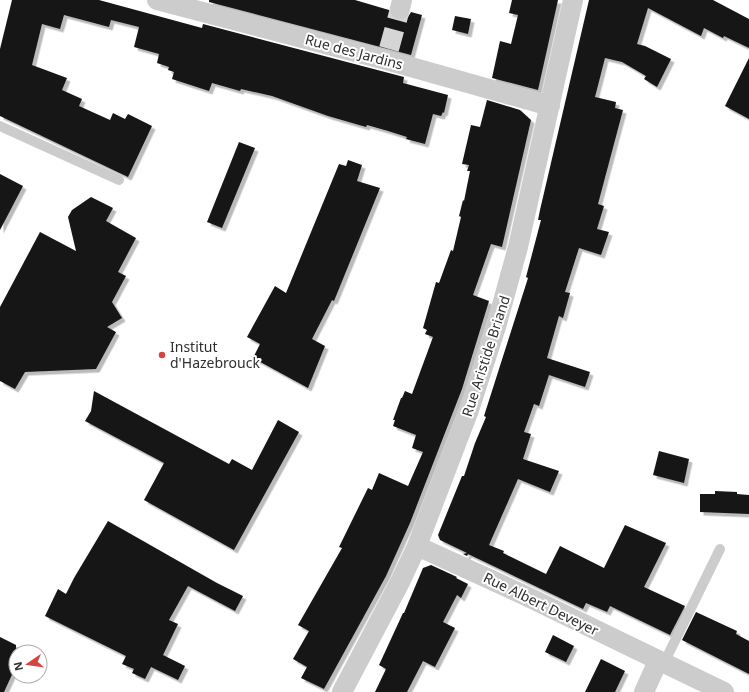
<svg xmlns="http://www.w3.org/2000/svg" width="749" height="692" font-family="'Noto Sans',sans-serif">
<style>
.building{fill:#161616;filter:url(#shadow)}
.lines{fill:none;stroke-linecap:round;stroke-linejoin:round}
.street-tunnel{stroke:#d5d5d5;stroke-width:20;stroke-dasharray:20 10;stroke-linecap:butt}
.lane{stroke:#ccc;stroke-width:10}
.street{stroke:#ccc;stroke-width:20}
.poi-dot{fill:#d44542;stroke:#fff;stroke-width:1.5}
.labels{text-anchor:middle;stroke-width:4;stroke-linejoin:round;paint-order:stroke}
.street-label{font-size:14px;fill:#2f2f2f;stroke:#fff}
.poi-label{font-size:14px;fill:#2f2f2f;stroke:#fff;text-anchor:start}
</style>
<defs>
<filter id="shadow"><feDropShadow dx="3.5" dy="3.5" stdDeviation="0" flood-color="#0004"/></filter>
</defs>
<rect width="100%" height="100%" fill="#fff"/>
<!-- building -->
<path class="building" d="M12 0H99L202 28 203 24 404 77 403 83 448 95 444 113 443 112 441 116 433 114 425 144 406 139 407 137 388 131 367 125 366 127 328 116 272 96 241 89 240 91 212 83 209 91 172 79 174 72 168 70 169 67 157 63 159 54 134 47 139 27 111 20 109 27 64 15 60 29 42 24 32 65 67 78 62 90 82 99 79 106 110 120 113 113 125 119 128 114 152 126 128 177 0 116V49Z
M209 0H355L389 10 392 17 397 20H404L408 17 411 12 422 15 411 55 209 2Z
M512 0H558L538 90 492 78 500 41 511 44 518 15 509 13Z
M589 0H713L749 19V48L724 36 723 38 704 28 701 36 648 8 637 44 645 46 671 59 657 87 644 79 646 76 622 62 605 58 595 97 616 102 615 108 623 110 598 204 604 206 597 229 609 232 601 255 579 248 565 292 570 293 563 318 559 316 547 358 590 372 585 387 549 375 539 406 534 404 524 432 531 434 523 459 559 471 550 492 518 479 489 545 504 551 503 553 546 574 560 546 604 568 625 525 666 543 644 587 685 606 670 635 610 606 607 612 586 603 583 609 468 554 467 556 463 554 467 553 440 540 438 535 462 476H464L475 443 486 417 484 416 528 278 526 277 541 220H538L540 210Z
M455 16 471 19 468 34 452 30Z
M749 58V119L725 106Z
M487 100 520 110 531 120 502 247 491 244 473 295 489 301 462 389 410 523 386 576 324 689 301 678 307 667 293 659 309 631 298 625 342 548 339 547 368 488 372 490 379 473 408 486 423 452 412 448 416 435 393 426 395 420H393L401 398H402L405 391 412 394 433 337 425 334 427 330 423 328 436 282 439 283 451 250 453 251 461 217 459 216 463 200 464 201 470 171H467L469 165 462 164 471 125 480 127Z
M239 142 255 148 222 228 207 222Z
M348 160 362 165 357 181 380 188 334 301 332 300 312 339 325 346 308 388 253 358 260 344 247 337 275 286 286 293 339 164 346 166Z
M0 174 23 186 0 230Z
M91 197 113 208 106 221 136 238 118 272 126 276 112 302 122 318 107 327 116 332 96 369 25 372 15 389 0 381V307L40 232 76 251 68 217 72 210Z
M94 391 229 464 232 459 252 470 278 420 299 432 234 550 144 500 164 463 85 421 91 411Z
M659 451 689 459 684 483 653 475Z
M715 491 737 492V494L749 495V514L700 512V494H715Z
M108 521 217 583 243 596 235 611 188 586 169 620 178 624 163 655 185 666 178 680 151 667 145 679 132 673 134 669 122 664 126 656 45 616 58 589 66 594 74 578Z
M431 565 457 577 456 578 468 584 461 598 457 595 443 622 455 628 435 667 423 661 407 692H375L386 669 379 665 403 613H404L423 568Z
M696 612 737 631 736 634 749 641V674L682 640Z
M553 635 574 646 566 662 545 652Z
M0 637 16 645V666L4 692H0Z
M601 659 625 671 615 692H585Z"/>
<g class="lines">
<!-- street-tunnel -->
<path class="street-tunnel" d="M389 49 400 9"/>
<!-- lane -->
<path class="lane" d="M0 126 119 180
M664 663 720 549"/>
<!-- street -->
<path class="street" d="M157 0 386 60 550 106
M400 9 402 0
M417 546 524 595 724 692
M342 692 400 582 417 546 469 410 496 327 518 247 573 0
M644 692 658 661"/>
</g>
<!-- markers -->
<circle class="poi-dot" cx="162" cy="355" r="4"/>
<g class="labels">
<!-- street labels -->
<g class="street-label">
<text transform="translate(354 52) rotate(15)" y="5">Rue des Jardins</text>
<text transform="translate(486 356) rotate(-72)" y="5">Rue Aristide Briand</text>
<text transform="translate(541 604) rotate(26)" y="5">Rue Albert Deveyer</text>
</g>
<!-- poi labels -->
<g class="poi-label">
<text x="170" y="352">Institut<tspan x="170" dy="16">d'Hazebrouck</tspan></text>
</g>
</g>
<!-- north arrow -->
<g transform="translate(28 664) rotate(257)"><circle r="19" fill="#ffffff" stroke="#acacac"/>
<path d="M0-3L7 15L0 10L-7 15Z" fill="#d44542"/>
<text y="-6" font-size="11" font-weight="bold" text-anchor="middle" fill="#2f2f2f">N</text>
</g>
</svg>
